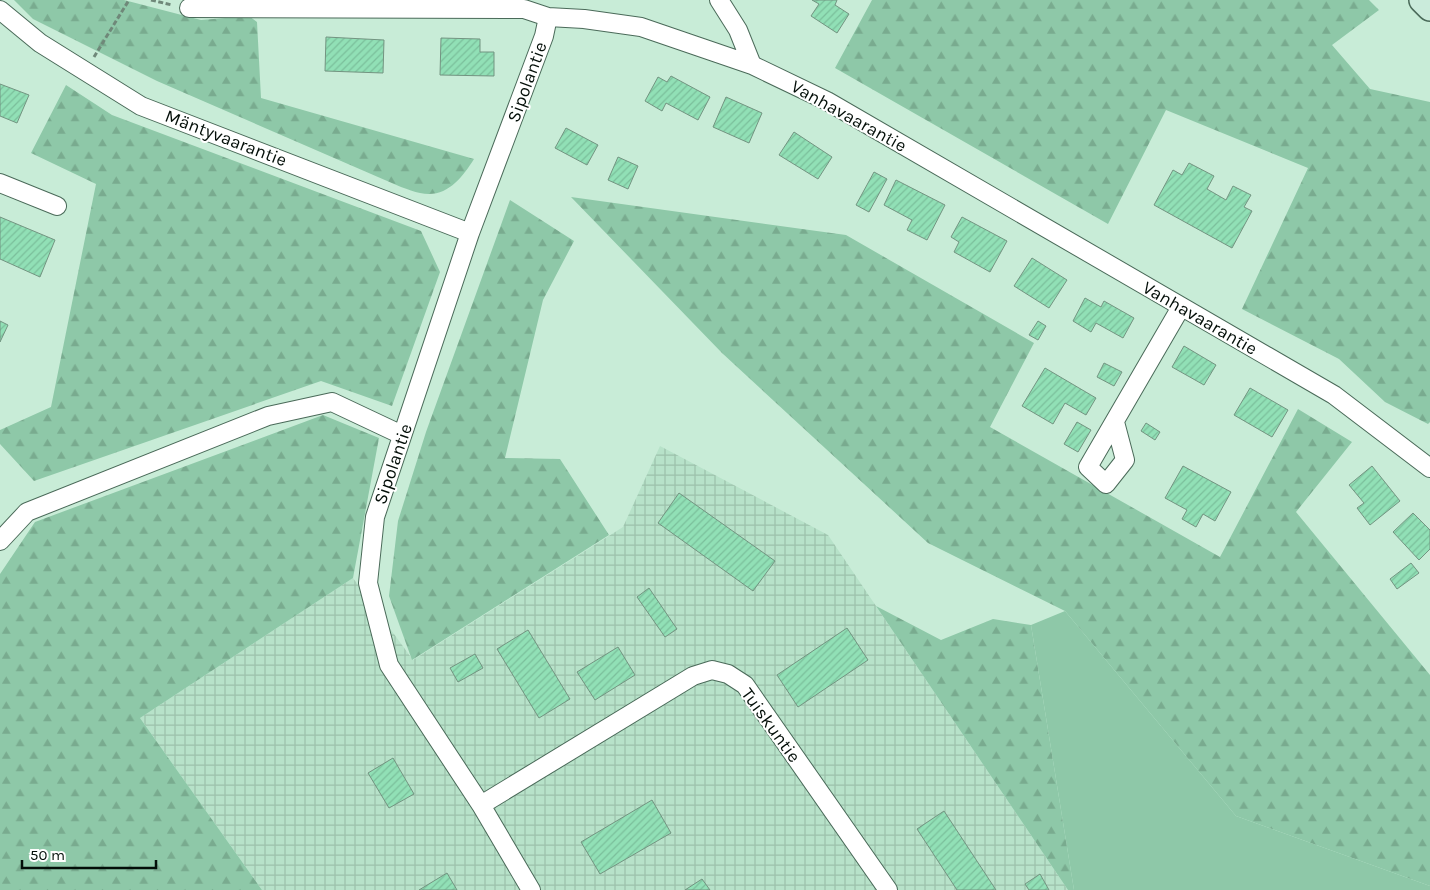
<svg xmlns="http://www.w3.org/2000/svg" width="1430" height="890" font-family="Karla,sans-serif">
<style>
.industrial{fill:url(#industrial-grid)}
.grass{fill:#8ec8a8}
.forest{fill:url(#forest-firs)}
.building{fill:url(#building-hatch);stroke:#739481}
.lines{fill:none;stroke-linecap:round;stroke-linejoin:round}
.street-casing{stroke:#4a6a59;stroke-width:20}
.secondary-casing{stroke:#4a6a59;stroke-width:28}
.path{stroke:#6f8879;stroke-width:3;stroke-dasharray:5 2.5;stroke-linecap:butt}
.street{stroke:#fff;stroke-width:18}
.secondary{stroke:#caebdb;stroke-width:25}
.labels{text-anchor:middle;stroke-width:4;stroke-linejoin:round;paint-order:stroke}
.street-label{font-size:18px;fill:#030e08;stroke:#fff}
</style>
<defs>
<pattern id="industrial-grid" width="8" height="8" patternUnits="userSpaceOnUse" patternTransform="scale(1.25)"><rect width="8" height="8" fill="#b7e2c9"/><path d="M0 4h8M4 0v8" fill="none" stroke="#9cc1ab"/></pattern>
<pattern id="forest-firs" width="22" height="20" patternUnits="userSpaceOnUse" patternTransform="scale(1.25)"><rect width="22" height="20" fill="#8ec8a8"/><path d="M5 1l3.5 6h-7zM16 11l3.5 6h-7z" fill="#79ab8f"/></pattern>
<pattern id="building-hatch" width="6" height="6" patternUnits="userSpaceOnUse" patternTransform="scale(1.25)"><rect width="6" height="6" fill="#91e0b6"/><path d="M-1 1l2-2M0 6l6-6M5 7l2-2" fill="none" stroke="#7bbf9b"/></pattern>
</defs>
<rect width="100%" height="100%" fill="#c8ecd7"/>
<!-- industrial -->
<path class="industrial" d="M660 446 828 535 1068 890H262L140 718 353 578 413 660 623 527Z"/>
<!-- grass -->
<path class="grass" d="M1065 611 1236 816 1430 886V890H1074L1031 625Z"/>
<!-- forest -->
<path class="forest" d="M14 0H124L201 20 249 16 257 22 261 98 474 159C462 178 446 199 420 193 414 192 408 189 401 187L157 81 33 19Z
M872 0H1369L1379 10 1332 45 1370 89 1430 102V422L1428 424 1385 402 1339 359 1242 309 1308 168 1166 110 1108 224 835 68Z
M66 85 112 115 421 231 440 272 392 406 321 381 34 481 0 444V430L51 407 96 184 31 153Z
M571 197 846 235 1034 343 990 427 1220 557 1298 409 1352 442 1296 512 1430 675V886L1236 816 1065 611 928 543 722 353Z
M510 200 574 241 543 300 505 458 560 459 609 535 412 660 389 596 398 521 426 432Z
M323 415 379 438 353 578 140 718 262 890H0V574L35 522Z
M876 606 941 640 993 619 1031 625 1074 890H1068Z"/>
<!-- building -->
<path class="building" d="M812 0H837L835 5 849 14 837 33 811 16 819 4Z
M326 37 384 40 383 73 325 71Z
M441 38 480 39V52H494V76L440 75Z
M671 76 710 97 698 120 666 103 662 111 645 101 658 77 667 82Z
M0 84 29 95 17 123 0 116Z
M726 97 762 113 749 143 713 127Z
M566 128 598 145 587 165 555 148Z
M794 132 832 157 818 179 779 155Z
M618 157 638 166 628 189 608 180Z
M1189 163 1214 176 1207 189 1226 200 1233 186 1251 195 1244 207 1252 211 1232 248 1154 205 1173 170 1182 175Z
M874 172 887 179 869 212 856 205Z
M896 180 945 205 927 240 907 230 912 220 884 205Z
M0 217 55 240 40 277 0 259Z
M962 217 1007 241 990 272 954 252 959 242 951 237Z
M1032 258 1067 280 1049 308 1014 286Z
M1085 298 1101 307 1104 301 1134 318 1123 338 1096 323 1091 332 1073 321Z
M0 321 8 325 0 342Z
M1038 321 1046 326 1038 340 1029 335Z
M1184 346 1216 365 1204 385 1172 367Z
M1104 363 1122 372 1114 386 1097 377Z
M1045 368 1096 398 1086 415 1065 403 1053 424 1022 406Z
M1250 388 1288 410 1272 437 1234 415Z
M1077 422 1091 430 1078 452 1064 444Z
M1146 423 1160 432 1155 440 1141 431Z
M1183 466 1231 492 1215 521 1203 514 1196 527 1182 519 1187 510 1165 498Z
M1372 466 1400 501 1370 525 1357 508 1364 503 1349 485Z
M679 493 775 561 753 591 658 523Z
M1413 513 1430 530V549L1419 560 1393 532Z
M1411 563 1419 573 1397 589 1390 579Z
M649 588 677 629 665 637 637 597Z
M847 628 868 660 798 707 777 675Z
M528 630 570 699 539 718 497 649Z
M618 647 635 675 595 700 577 672Z
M475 654 483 668 458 682 450 668Z
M393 758 414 794 389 808 368 773Z
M652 800 671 833 600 874 581 842Z
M944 811 996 890H957L917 829Z
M447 873 457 890H419Z
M1040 874 1049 890H1029L1025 884Z
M702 879 710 890H685Z"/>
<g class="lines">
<defs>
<path id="street" d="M719 0 738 30 752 65
M189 8 524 9 548 17 584 19 641 27 752 65 827 101 1334 395 1430 468
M0 10 40 43 141 106 470 233
M0 183 57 206
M1115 422 1125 460 1106 484 1088 467 1181 307
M0 541 27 512 268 416 332 402 402 435
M481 805 693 676 712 670 728 674 745 685 888 890
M531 890 481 805 389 665 368 583 375 517 470 233 544 36 548 17"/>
<path id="secondary" d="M1422 0 1430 8"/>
</defs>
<!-- street casing -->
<use href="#street" class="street-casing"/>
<!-- secondary casing -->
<use href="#secondary" class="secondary-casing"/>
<!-- path -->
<path class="path" d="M151 0 172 5
M94 57 129 0"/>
<!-- street -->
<use href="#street" class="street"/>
<!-- secondary -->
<use href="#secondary" class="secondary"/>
</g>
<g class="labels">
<!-- street labels -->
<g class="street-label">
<text transform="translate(527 82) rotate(-70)" y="6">Sipolantie</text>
<text transform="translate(849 116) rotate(29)" y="6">Vanhavaarantie</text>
<text transform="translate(226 138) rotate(21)" y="6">Mäntyvaarantie</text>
<text transform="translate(1200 318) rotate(30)" y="6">Vanhavaarantie</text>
<text transform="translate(393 464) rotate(-71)" y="6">Sipolantie</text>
<text transform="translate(771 725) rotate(54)" y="6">Tuiskuntie</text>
</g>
</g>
<!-- scale -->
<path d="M22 860v8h134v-8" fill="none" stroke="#030e08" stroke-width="2.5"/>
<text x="30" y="860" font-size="15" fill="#030e08" stroke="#ffffff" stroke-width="4" paint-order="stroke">50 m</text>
</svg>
